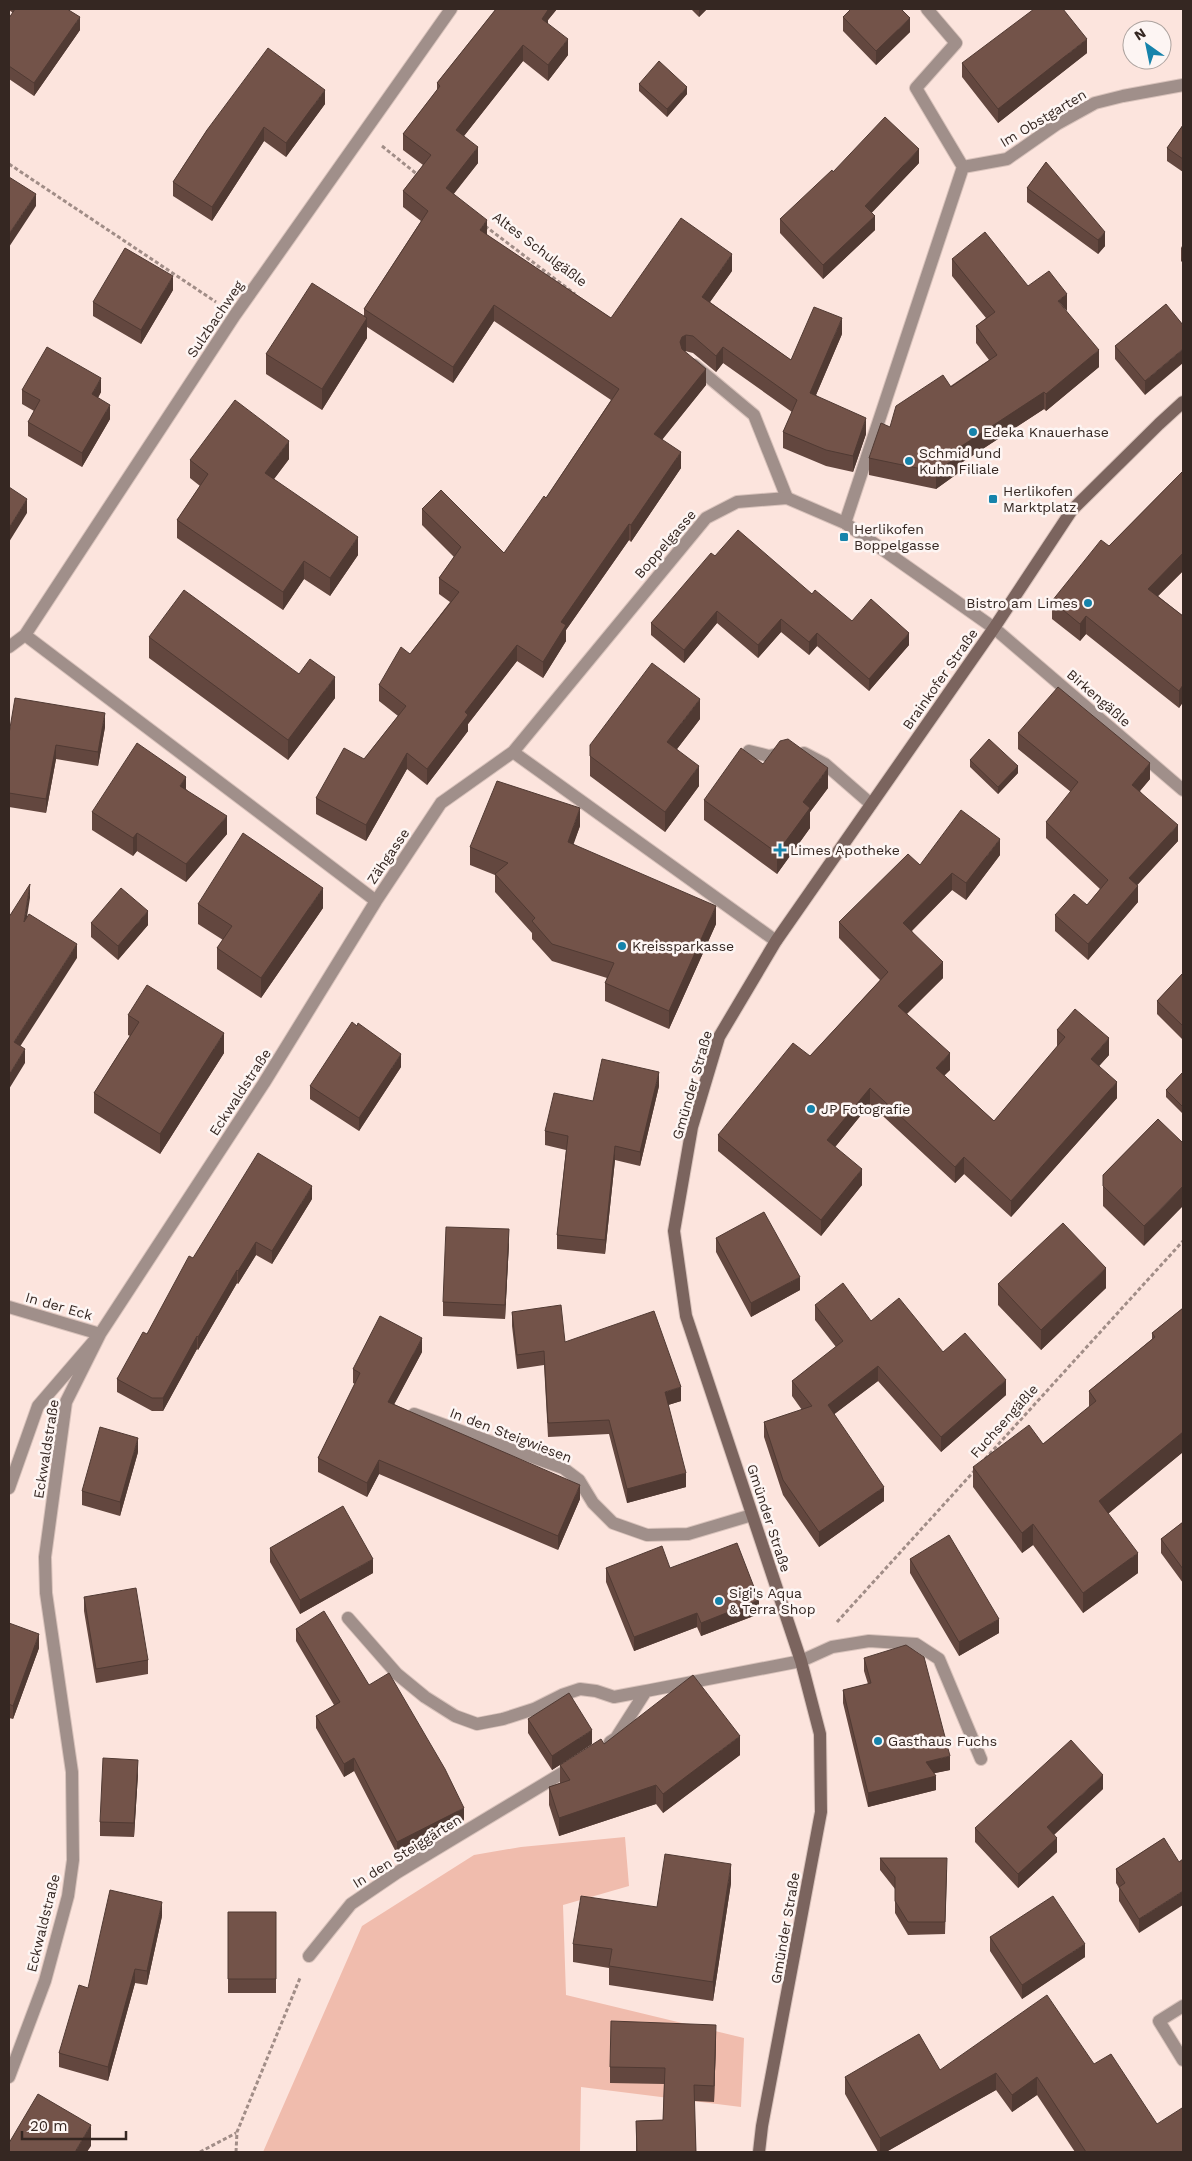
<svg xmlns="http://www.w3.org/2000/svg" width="1192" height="2161" font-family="'Work Sans',sans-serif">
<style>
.green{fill:#f0bcad}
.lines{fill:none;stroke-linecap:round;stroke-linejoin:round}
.service-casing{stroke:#d8c2bb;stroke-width:14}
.minor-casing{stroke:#d8c2bb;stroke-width:14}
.secondary-casing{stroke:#d8c2bb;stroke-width:14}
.path{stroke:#a18d87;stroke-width:3;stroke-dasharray:4 2.5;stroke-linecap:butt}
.service{stroke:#a08f8a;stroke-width:12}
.minor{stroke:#a08f8a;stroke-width:12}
.secondary{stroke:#7b645e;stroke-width:12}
.wall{fill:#63473f}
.shaded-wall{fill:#503a33}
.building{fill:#735349;stroke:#503a33}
.poi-dot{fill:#1683ab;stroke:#fdf5f3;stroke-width:2}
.labels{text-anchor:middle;stroke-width:5;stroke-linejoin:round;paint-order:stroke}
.street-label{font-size:14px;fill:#352722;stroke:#fdf5f3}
.poi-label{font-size:14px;fill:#352722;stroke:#fdf5f3;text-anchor:start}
</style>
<rect width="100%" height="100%" fill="#fce4dd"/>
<!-- green -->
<path class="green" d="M625 1837 629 1886 563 1905 566 1995 744 2038 741 2107 581 2087 580 2152H263L362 1926 474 1855 521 1847Z"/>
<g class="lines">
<defs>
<path id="service" d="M927 9 956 43 916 88 963 167 1007 159 1057 124 1095 103 1123 96 1183 85
M694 365 754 415 787 498
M845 523 963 167
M749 751 769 756 786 752
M804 753 825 764 871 804
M801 1661 832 1647 869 1641 916 1644 939 1659 981 1759"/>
<path id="minor" d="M25 635 376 901
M9 647 25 635 235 315 451 9
M513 752 776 941
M9 1307 100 1334 38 1406 9 1488
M414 1414 563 1468 579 1480 593 1503 613 1523 647 1535 688 1534 752 1515
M348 1618 397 1674 425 1697 455 1716 477 1724 503 1719 534 1709 562 1695 580 1689 596 1691 614 1697 646 1691
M610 1742 616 1738 646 1691 801 1661
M309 1956 351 1904 398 1872 574 1766
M1183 2006 1159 2021 1183 2060
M9 2077 45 1981 68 1896 73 1860 72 1772 46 1593 45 1557 66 1402 100 1334 264 1083 376 901 441 803 513 752 706 518 737 502 787 498 845 523 994 628 1183 790"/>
<path id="secondary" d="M759 2152 762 2126 821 1812 820 1734 801 1661 686 1316 674 1231 692 1127 719 1037 776 941 994 628 1072 510 1159 424 1183 402"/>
</defs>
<!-- service casing -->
<use href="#service" class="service-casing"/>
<!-- minor casing -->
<use href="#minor" class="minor-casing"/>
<!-- secondary casing -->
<use href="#secondary" class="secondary-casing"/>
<!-- path -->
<path class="path" d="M382 146 418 175
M9 164 216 302
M485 226 575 294
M985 1459 1183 1241
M837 1622 976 1469
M200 2152 236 2133
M236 2152 237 2132 300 1978"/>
<!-- service -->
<use href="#service" class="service"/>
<!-- minor -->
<use href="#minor" class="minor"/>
<!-- secondary -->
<use href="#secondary" class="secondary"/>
</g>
<!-- wall -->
<path class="wall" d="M9 9H67L80 30 34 96 9 79V18L13 13 9 10Z
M496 9H557L548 20V24L568 55 548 81 523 61 464 136 478 163 453 194 487 235 611 318 732 271 710 302 791 360 842 334 816 395 866 434 853 472 826 466 783 448V432L792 412 723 363 716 372 693 353 685 351 706 385 662 439 681 468 631 542 629 540 566 630V641L543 678 517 661 468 724V731L427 785 407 769 366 841 316 814V798L364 759 398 716 379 701V685L410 654 450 602 439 594V578L454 557 422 525V509L504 553 546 498 611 400 494 321 453 383 367 327V338L322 410 266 374V354L364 316V309L421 221 403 207V191L423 165 403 150V134L437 90V83Z
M691 9H707L699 17Z
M843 17 910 32 876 65 843 31Z
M1087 53 998 123 962 77V63Z
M639 84 687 94 667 117 639 91Z
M325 104 286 157 264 141 212 221 173 196V182L207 130Z
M1183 125V172L1167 161V148Z
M1046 162 1105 246 1098 254 1027 202V188Z
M919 163 871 213 875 230 823 279 780 233V219L833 172Z
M1183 244V263L1181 261V248Z
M952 259 1028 286 1066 311 1099 367 1046 411 1044 409 961 463V471L936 489 869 475V458L890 427 989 360 976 343V326L986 318 952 276Z
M173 290 141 344 93 316V302Z
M1166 304 1145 395 1115 359V346Z
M22 390 101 392 98 398 110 419 82 467 28 436V422L34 411 22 404Z
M289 459 274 479 358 555 330 596 304 579 283 610 177 538V520L200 486 190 478V460Z
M1183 471V571L1158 596 1183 616V702L1179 708 1086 634 1080 641 1052 619V601L1109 546Z
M715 556 812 594 852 621 909 645 869 691 817 646 809 655 781 632 758 658 717 623 684 663 651 635V623Z
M149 637 299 674 335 698 288 760 149 658Z
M700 719 677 749 699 786 665 832 590 776V745Z
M105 727 98 766 56 759 46 813 9 807V734Z
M1018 733 1150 779 1140 791 1178 841 1137 885 1138 902 1088 960 1055 931V915L1087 905 1100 889 1046 838V822L1071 792 1018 749Z
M970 760 1018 773 998 794 970 767Z
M763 764 828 788 810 812V828L777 874 704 820V800Z
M186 789 227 834 186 882 137 851 133 856 92 830V812Z
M580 826 573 844 716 924 669 1029 605 1001V983L607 978 552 961 532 939V933L495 892V875L470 865V847Z
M1000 855 966 900 952 890 912 931 943 978 907 1014 950 1070 944 1075 994 1121 1057 1047V1030L1109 1055 1099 1066 1117 1098 1011 1217 964 1174 955 1183 870 1104 835 1147 862 1185 821 1236 718 1151V1135L810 1056 880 980 839 938V922L920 865Z
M198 904 323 908 261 998 217 969V948L223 940 198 924Z
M91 923 148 925 118 960 91 937Z
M1183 973V1040L1157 1014V1001Z
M128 1015 224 1053 160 1154 94 1113V1093L130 1036 128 1035Z
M401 1067 359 1131 310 1099V1086Z
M1183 1072V1114L1166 1097V1090Z
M659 1086 640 1166 615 1160 605 1254 557 1249V1235L566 1150 545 1145V1131L593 1101Z
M1158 1119 1144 1246 1103 1206V1175Z
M312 1199 272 1264 256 1255 238 1284 237 1283 198 1350 197 1349 163 1411H152L117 1392V1379L147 1334 193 1258Z
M716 1238 800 1290 751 1317 716 1252Z
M509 1243 505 1319 443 1316V1302Z
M998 1284 1106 1288 1041 1350 998 1305Z
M815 1305 871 1321 943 1352 1006 1395 941 1452 878 1381 834 1414 884 1501 819 1547 783 1495 764 1437V1422L802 1410 792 1396V1381L836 1347 815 1320Z
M1183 1308V1452L1108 1514 1138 1573 1083 1613 1033 1545 1022 1553 973 1487V1467L1043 1444 1089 1407V1391L1152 1339V1333Z
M512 1312 565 1342 681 1401 668 1405 686 1487 627 1503 609 1434 548 1437 544 1365 517 1369 512 1326Z
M422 1352 394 1404 580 1499 558 1550 379 1474 367 1497 318 1472V1458L355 1384 353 1383V1369Z
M138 1452 120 1516 82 1505V1491Z
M1183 1522V1583L1161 1553V1539Z
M270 1548 373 1573 300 1614 270 1562Z
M910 1559 999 1633 959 1656 910 1573Z
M606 1568H670L759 1614 701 1636 697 1627 634 1651 606 1582Z
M84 1597 148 1660V1674L96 1683 84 1611Z
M9 1623 39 1648 13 1719 9 1718Z
M296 1629 369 1685 464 1820 397 1854 354 1771 344 1777 316 1728V1716L334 1705 296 1641Z
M864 1658 950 1770 934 1773 936 1790 868 1807 843 1703V1690L868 1684 864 1671Z
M528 1719 592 1744 552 1770 528 1733Z
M604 1744 740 1755 663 1813 656 1804 559 1836 549 1805V1787L560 1783V1765Z
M138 1774 134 1837 100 1836V1822Z
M1103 1789 1054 1835 1057 1852 1018 1888 975 1842V1828Z
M1164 1838 1139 1933 1119 1901V1888L1116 1883V1869Z
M880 1858 947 1870 945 1934 908 1935 895 1913V1889L880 1870Z
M731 1883 713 2001 609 1985V1968L573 1962V1944L657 1907Z
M228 1912H276V1993H228Z
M162 1916 147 1985 135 1983 108 2081 59 2067V2053L88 1988Z
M990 1937 1085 1957 1022 1999 990 1951Z
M716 2041 714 2102 694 2101 696 2152H636V2121L663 2120 664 2084 610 2083V2067Z
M1094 2064 1157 2124 1183 2152H1075L1037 2095 1012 2112 996 2090 886 2152H878L845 2094V2077L940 2070Z"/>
<!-- shaded-wall -->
<path class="shaded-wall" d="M545 9H557L548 20V26L542 19Z
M699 9H707L699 17Z
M80 17V30L34 96V83Z
M910 18V32L876 65V51Z
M568 39V55L548 81V65Z
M1087 39V53L998 123V109Z
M523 45V61L456 146V130Z
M687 87V94L667 117V109Z
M325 90V104L286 157V143Z
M264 127V141L212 221V207Z
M478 147V163L446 204V188Z
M919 149V163L865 220V206Z
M36 194V206L9 247V234Z
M875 216V230L823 279V265Z
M487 220V236L480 230Z
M1105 232V246L1098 254V240Z
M732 254V271L702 313V297Z
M173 276V290L141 344V330Z
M1067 294V311L1058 301Z
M494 305V321L453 383V367Z
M367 318V338L322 410V389Z
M842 318V334L810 409V393Z
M686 335V351L682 353 680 342 682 337Z
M723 347V363L716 372V356Z
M1183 349V363L1145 395V381Z
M1099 350V367L1046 411V394Z
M706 369V385L654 450V434Z
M101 378V392L92 408V394Z
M1044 392V409L961 463V471L936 489V472L957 449Z
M110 405V419L82 467V453Z
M866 418V434L853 472V456Z
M289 441V459L265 491V473Z
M681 452V468L631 542V525Z
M27 499V513L9 542V528Z
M629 524V540L566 630V641L543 678V662L561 622Z
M358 537V555L330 596V578Z
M1183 553V571L1148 606V589Z
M304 561V579L283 610V592Z
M717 611V623L684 663V650Z
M1086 616V634L1080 641V624Z
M781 619V632L758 658V645Z
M817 633V646L809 655V642Z
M909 633V645L869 691V679Z
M517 645V661L468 724V731L427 785V769L465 712Z
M335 677V698L288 760V740Z
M1183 685V702L1179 708V691Z
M700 699V719L667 762V742Z
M105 713V727L98 766V752Z
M56 745V759L46 813V799Z
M407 753V769L366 841V825Z
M1150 763V779L1132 800V785Z
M699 766V786L665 832V812Z
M1018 766V773L998 794V787Z
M828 768V788L810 812V828L777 874V853L803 802Z
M186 777V795L180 786Z
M580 808V826L568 860V842Z
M227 816V834L186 882V864Z
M1178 825V841L1129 894V878Z
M137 833V851L133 856V838Z
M1000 839V855L966 900V883Z
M952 873V890L903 939V923Z
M30 884V898L24 936V922Z
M1138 886V902L1088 960V944Z
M323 888V908L261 998V978Z
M716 906V924L669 1029V1011Z
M148 911V925L118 960V946Z
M77 944V958L14 1056V1042Z
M943 962V978L898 1022V1006Z
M224 1033V1053L160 1154V1134Z
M1109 1038V1055L1091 1075V1059Z
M25 1049V1063L9 1089V1075Z
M950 1053V1070L936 1084V1068Z
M401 1054V1067L359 1131V1118Z
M659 1072V1086L640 1166V1152Z
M1117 1082V1098L1011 1217V1201Z
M870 1088V1104L827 1157V1140Z
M615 1146V1160L605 1254V1240Z
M964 1157V1174L955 1183V1167Z
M862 1169V1185L821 1236V1220Z
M312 1186V1199L272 1264V1251Z
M1183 1186V1206L1144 1246V1226Z
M509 1229V1243L505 1319V1305Z
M256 1242V1255L238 1284V1271Z
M1106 1268V1288L1041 1350V1330Z
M237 1270V1283L198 1350V1337Z
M800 1277V1290L751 1317V1303Z
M197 1336V1349L163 1411V1398Z
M422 1338V1352L388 1416V1402Z
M878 1366V1381L828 1419V1405Z
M1006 1380V1395L941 1452V1437Z
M681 1387V1401L665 1406V1392Z
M1183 1432V1452L1099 1521V1501Z
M138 1438V1452L120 1516V1502Z
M379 1460V1474L367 1497V1483Z
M686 1473V1487L627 1503V1489Z
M580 1485V1499L558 1550V1536Z
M884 1487V1501L819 1547V1532Z
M1033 1524V1545L1022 1553V1533Z
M1138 1553V1573L1083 1613V1593Z
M373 1559V1573L300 1614V1600Z
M759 1600V1614L701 1636V1623Z
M697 1613V1627L634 1651V1637Z
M999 1619V1633L959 1656V1642Z
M39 1634V1648L13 1719V1706Z
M592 1730V1744L552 1770V1756Z
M740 1736V1755L663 1813V1794Z
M950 1756V1770L926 1775V1762Z
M354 1758V1771L344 1777V1764Z
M138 1760V1774L134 1837V1823Z
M1103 1775V1789L1047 1841V1827Z
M936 1776V1790L868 1807V1793Z
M656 1785V1804L559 1836V1818Z
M464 1808V1820L397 1854V1842Z
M1057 1838V1852L1018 1888V1874Z
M731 1864V1883L713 2001V1982Z
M1183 1891V1905L1139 1933V1919Z
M162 1902V1916L147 1985V1971Z
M1085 1944V1957L1022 1999V1985Z
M135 1969V1983L108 2081V2067Z
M716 2025V2041L714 2102V2086Z
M996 2073V2090L886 2152H880V2138Z
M1037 2077V2095L1012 2112V2095Z
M91 2125V2146L87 2152H75Z"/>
<!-- building -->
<path class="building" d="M15 9H67L80 17 34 83 9 66V18Z
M496 9H546L548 10 542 19 568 39 548 65 523 45 456 130 478 147 446 188 487 220 480 230 611 318 681 218 732 254 702 297 791 360 814 307 842 318 810 393 866 418 853 456 826 450 783 432 797 400 723 347 716 356 693 336 686 335 682 337 680 342 682 349 706 369 654 434 681 452 631 525 629 524 561 622 566 625 543 662 517 645 465 712 468 715 427 769 407 753 366 825 316 798 344 748 364 759 406 706 379 685 401 647 410 654 459 592 439 578 461 547 422 509 441 490 504 553 544 496 546 498 619 389 494 305 453 367 364 309 428 211 403 191 431 155 403 134 440 86 437 83Z
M851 9H901L910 18 876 51 843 17Z
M1034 9H1063L1087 39 998 109 962 63Z
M268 48 325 90 286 143 264 127 212 207 173 182 207 130Z
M659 61 687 87 667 109 639 84Z
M885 117 919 149 865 206 875 216 823 265 780 219 832 170 833 172Z
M1183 125V159L1167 148Z
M1046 162 1105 232 1098 240 1027 188Z
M9 177 36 194 9 234Z
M985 232 1028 286 1049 271 1067 294 1058 301 1099 350 1046 394 1044 392 957 449 961 454 936 472 869 458 881 423 890 427 896 406 943 375 951 387 997 355 976 326 995 312 952 259Z
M125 248 173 276 141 330 93 302Z
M312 283 367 318 322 389 266 354Z
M1166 304 1183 325V349L1145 381 1115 346Z
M47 347 101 378 92 394 110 405 82 453 28 422 40 400 22 390Z
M235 400 289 441 265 473 358 537 330 578 304 561 283 592 177 520 208 474 190 460Z
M1183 471V553L1148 589 1183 616V685L1179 691 1086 616 1080 624 1052 601 1101 540 1109 546Z
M9 487 27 499 9 528Z
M738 530 812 594 815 590 852 621 871 599 909 633 869 679 817 633 809 642 781 619 758 645 717 611 684 650 651 623 711 553 715 556Z
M184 590 299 674 310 659 335 677 288 740 149 637Z
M652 663 700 699 667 742 699 766 665 812 590 756V745Z
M1058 687 1150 763 1132 785 1178 825 1129 878 1138 886 1088 944 1055 915 1074 894 1087 905 1108 880 1046 822 1078 782 1018 733Z
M15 698 105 713 98 752 56 745 46 799 9 793V734Z
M788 739 828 768 803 802 810 808 777 853 704 800 741 748 763 764 780 741Z
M989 739 1018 766 998 787 970 760Z
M137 743 186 777 180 786 227 816 186 864 137 833 133 838 92 812Z
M497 781 580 808 568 842 716 906 669 1011 605 983 614 963 552 944 532 921 535 918 495 874 508 863 470 847Z
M961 810 1000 839 966 883 952 873 903 923 943 962 898 1006 950 1053 936 1068 994 1121 1065 1037 1057 1030 1075 1009 1109 1038 1091 1059 1117 1082 1011 1201 964 1157 955 1167 870 1088 827 1140 862 1169 821 1220 718 1135 793 1043 810 1056 888 972 839 922 908 854 920 865Z
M243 833 323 888 261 978 217 948 232 926 198 904Z
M30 884 24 922 29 914 77 944 14 1042 25 1049 9 1075V917Z
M121 888 148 911 118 946 91 923Z
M1183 973V1026L1157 1001Z
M147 985 224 1033 160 1134 94 1093 139 1022 128 1015Z
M352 1022 357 1026 358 1023 401 1054 359 1118 310 1086Z
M602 1059 659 1072 640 1152 615 1146 605 1240 557 1235 568 1136 545 1131 554 1093 593 1101Z
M1183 1072V1107L1166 1090Z
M1158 1119 1183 1143V1186L1144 1226 1103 1186V1175Z
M258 1153 312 1186 272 1251 256 1242 238 1271 237 1270 198 1337 197 1336 163 1398H152L117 1379 143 1332 147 1334 189 1256 193 1258Z
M764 1212 800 1277 751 1303 716 1238Z
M1063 1223 1106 1268 1041 1330 998 1284Z
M446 1227 509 1229 505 1305 443 1302Z
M843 1283 871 1321 899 1298 943 1352 965 1333 1006 1380 941 1437 878 1366 828 1405 884 1487 819 1532 783 1480 764 1422 812 1406 792 1381 843 1341 815 1305Z
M561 1305 565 1342 654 1311 681 1387 665 1392 686 1473 627 1489 609 1420 548 1423 544 1351 517 1355 512 1312Z
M1183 1308V1432L1099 1501 1138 1553 1083 1593 1033 1524 1022 1533 973 1467 1029 1425 1043 1444 1096 1401 1089 1391 1155 1337 1152 1333Z
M380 1316 422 1338 388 1402 580 1485 558 1536 379 1460 367 1483 318 1458 360 1373 353 1369Z
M100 1427 138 1438 120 1502 82 1491Z
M343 1506 373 1559 300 1600 270 1548Z
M1183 1522V1569L1161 1539Z
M949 1535 999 1619 959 1642 910 1559Z
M737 1543 759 1600 701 1623 697 1613 634 1637 606 1568 662 1546 670 1568Z
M136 1588 148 1660 96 1669 84 1597Z
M324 1611 369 1685 389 1673 445 1769 464 1808 397 1842 354 1758 344 1764 316 1716 340 1702 296 1629Z
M9 1623 39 1634 13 1706 9 1704Z
M906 1645 924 1657 950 1756 926 1762 936 1776 868 1793 843 1690 871 1683 864 1658Z
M693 1675 740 1736 663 1794 656 1785 559 1818 549 1787 570 1780 560 1765 601 1739 604 1744Z
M569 1693 592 1730 552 1756 528 1719Z
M1071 1740 1103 1775 1047 1827 1057 1838 1018 1874 975 1828Z
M103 1758 138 1760 134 1823 100 1822Z
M1164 1838 1179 1862 1183 1859V1891L1139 1919 1119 1887 1125 1883 1116 1869Z
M665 1854 731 1864 713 1982 609 1966 612 1949 573 1944 581 1896 657 1907Z
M880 1858H947L945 1922H908L895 1901V1877Z
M110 1890 162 1902 147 1971 135 1969 108 2067 59 2053 79 1985 88 1988Z
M1053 1896 1085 1944 1022 1985 990 1937Z
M228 1912H276V1979H228Z
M1047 1995 1094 2064 1111 2054 1157 2124 1182 2108 1183 2110V2152H1086L1037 2077 1012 2095 996 2073 880 2138 845 2077 919 2034 940 2070Z
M611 2021 716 2025 714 2086 694 2085 696 2152H637L636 2121 663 2120 665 2068 610 2067Z
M38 2094 91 2125 75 2152H9V2143Z"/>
<!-- markers -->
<g class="poi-dot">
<circle cx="973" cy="432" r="5"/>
<circle cx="909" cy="461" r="5"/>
<rect x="988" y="494" width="10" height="10" rx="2.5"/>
<rect x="839" y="532" width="10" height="10" rx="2.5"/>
<circle cx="1088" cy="603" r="5"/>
<path d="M777.5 842.5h5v5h5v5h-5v5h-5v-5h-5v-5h5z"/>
<circle cx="622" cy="946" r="5"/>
<circle cx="811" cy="1109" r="5"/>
<circle cx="719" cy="1601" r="5"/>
<circle cx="878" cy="1741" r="5"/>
</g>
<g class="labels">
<!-- street labels -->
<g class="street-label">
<text transform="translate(1043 118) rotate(-31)" y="5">Im Obstgarten</text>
<text transform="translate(540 249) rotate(37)" y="5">Altes Schulgäßle</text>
<text transform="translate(215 319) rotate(-56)" y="5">Sulzbachweg</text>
<text transform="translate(665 544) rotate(-49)" y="5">Boppelgasse</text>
<text transform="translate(940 679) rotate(-55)" y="5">Brainkofer Straße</text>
<text transform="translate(1099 698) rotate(41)" y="5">Birkengäßle</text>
<text transform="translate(388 856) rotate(-56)" y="5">Zähgasse</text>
<text transform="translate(692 1085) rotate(-74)" y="5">Gmünder Straße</text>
<text transform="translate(240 1092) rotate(-57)" y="5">Eckwaldstraße</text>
<text transform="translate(59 1306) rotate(16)" y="5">In der Eck</text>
<text transform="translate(1004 1421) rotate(-48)" y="5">Fuchsengäßle</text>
<text transform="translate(511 1435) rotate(21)" y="5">In den Steigwiesen</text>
<text transform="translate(46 1449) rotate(-81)" y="5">Eckwaldstraße</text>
<text transform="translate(769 1518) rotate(72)" y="5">Gmünder Straße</text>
<text transform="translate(407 1851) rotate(-32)" y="5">In den Steiggärten</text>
<text transform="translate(43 1923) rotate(-76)" y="5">Eckwaldstraße</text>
<text transform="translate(785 1928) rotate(-80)" y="5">Gmünder Straße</text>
</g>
<!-- poi labels -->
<g class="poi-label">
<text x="983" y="437">Edeka Knauerhase</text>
<text x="919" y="458">Schmid und<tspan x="919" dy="16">Kuhn Filiale</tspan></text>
<text x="1003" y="496">Herlikofen<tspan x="1003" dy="16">Marktplatz</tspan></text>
<text x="854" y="534">Herlikofen<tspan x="854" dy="16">Boppelgasse</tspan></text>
<text x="1078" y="608" text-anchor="end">Bistro am Limes</text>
<text x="790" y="855">Limes Apotheke</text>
<text x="632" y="951">Kreissparkasse</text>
<text x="821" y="1114">JP Fotografie</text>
<text x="729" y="1598">Sigi's Aqua<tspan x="729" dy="16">&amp; Terra Shop</tspan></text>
<text x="888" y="1746">Gasthaus Fuchs</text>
</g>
</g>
<!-- border -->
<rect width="1192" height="2161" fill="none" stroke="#352722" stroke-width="20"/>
<!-- north arrow -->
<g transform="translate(1147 45) rotate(327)"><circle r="24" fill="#fdf5f3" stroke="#ada39f"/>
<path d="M0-4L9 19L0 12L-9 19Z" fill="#1683ab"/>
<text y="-8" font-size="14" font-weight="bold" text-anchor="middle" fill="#352722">N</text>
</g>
<!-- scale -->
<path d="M22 2131v8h104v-8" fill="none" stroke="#352722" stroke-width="2.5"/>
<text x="30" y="2131" font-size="15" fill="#352722" stroke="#fdf5f3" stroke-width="4" paint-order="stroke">20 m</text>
</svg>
